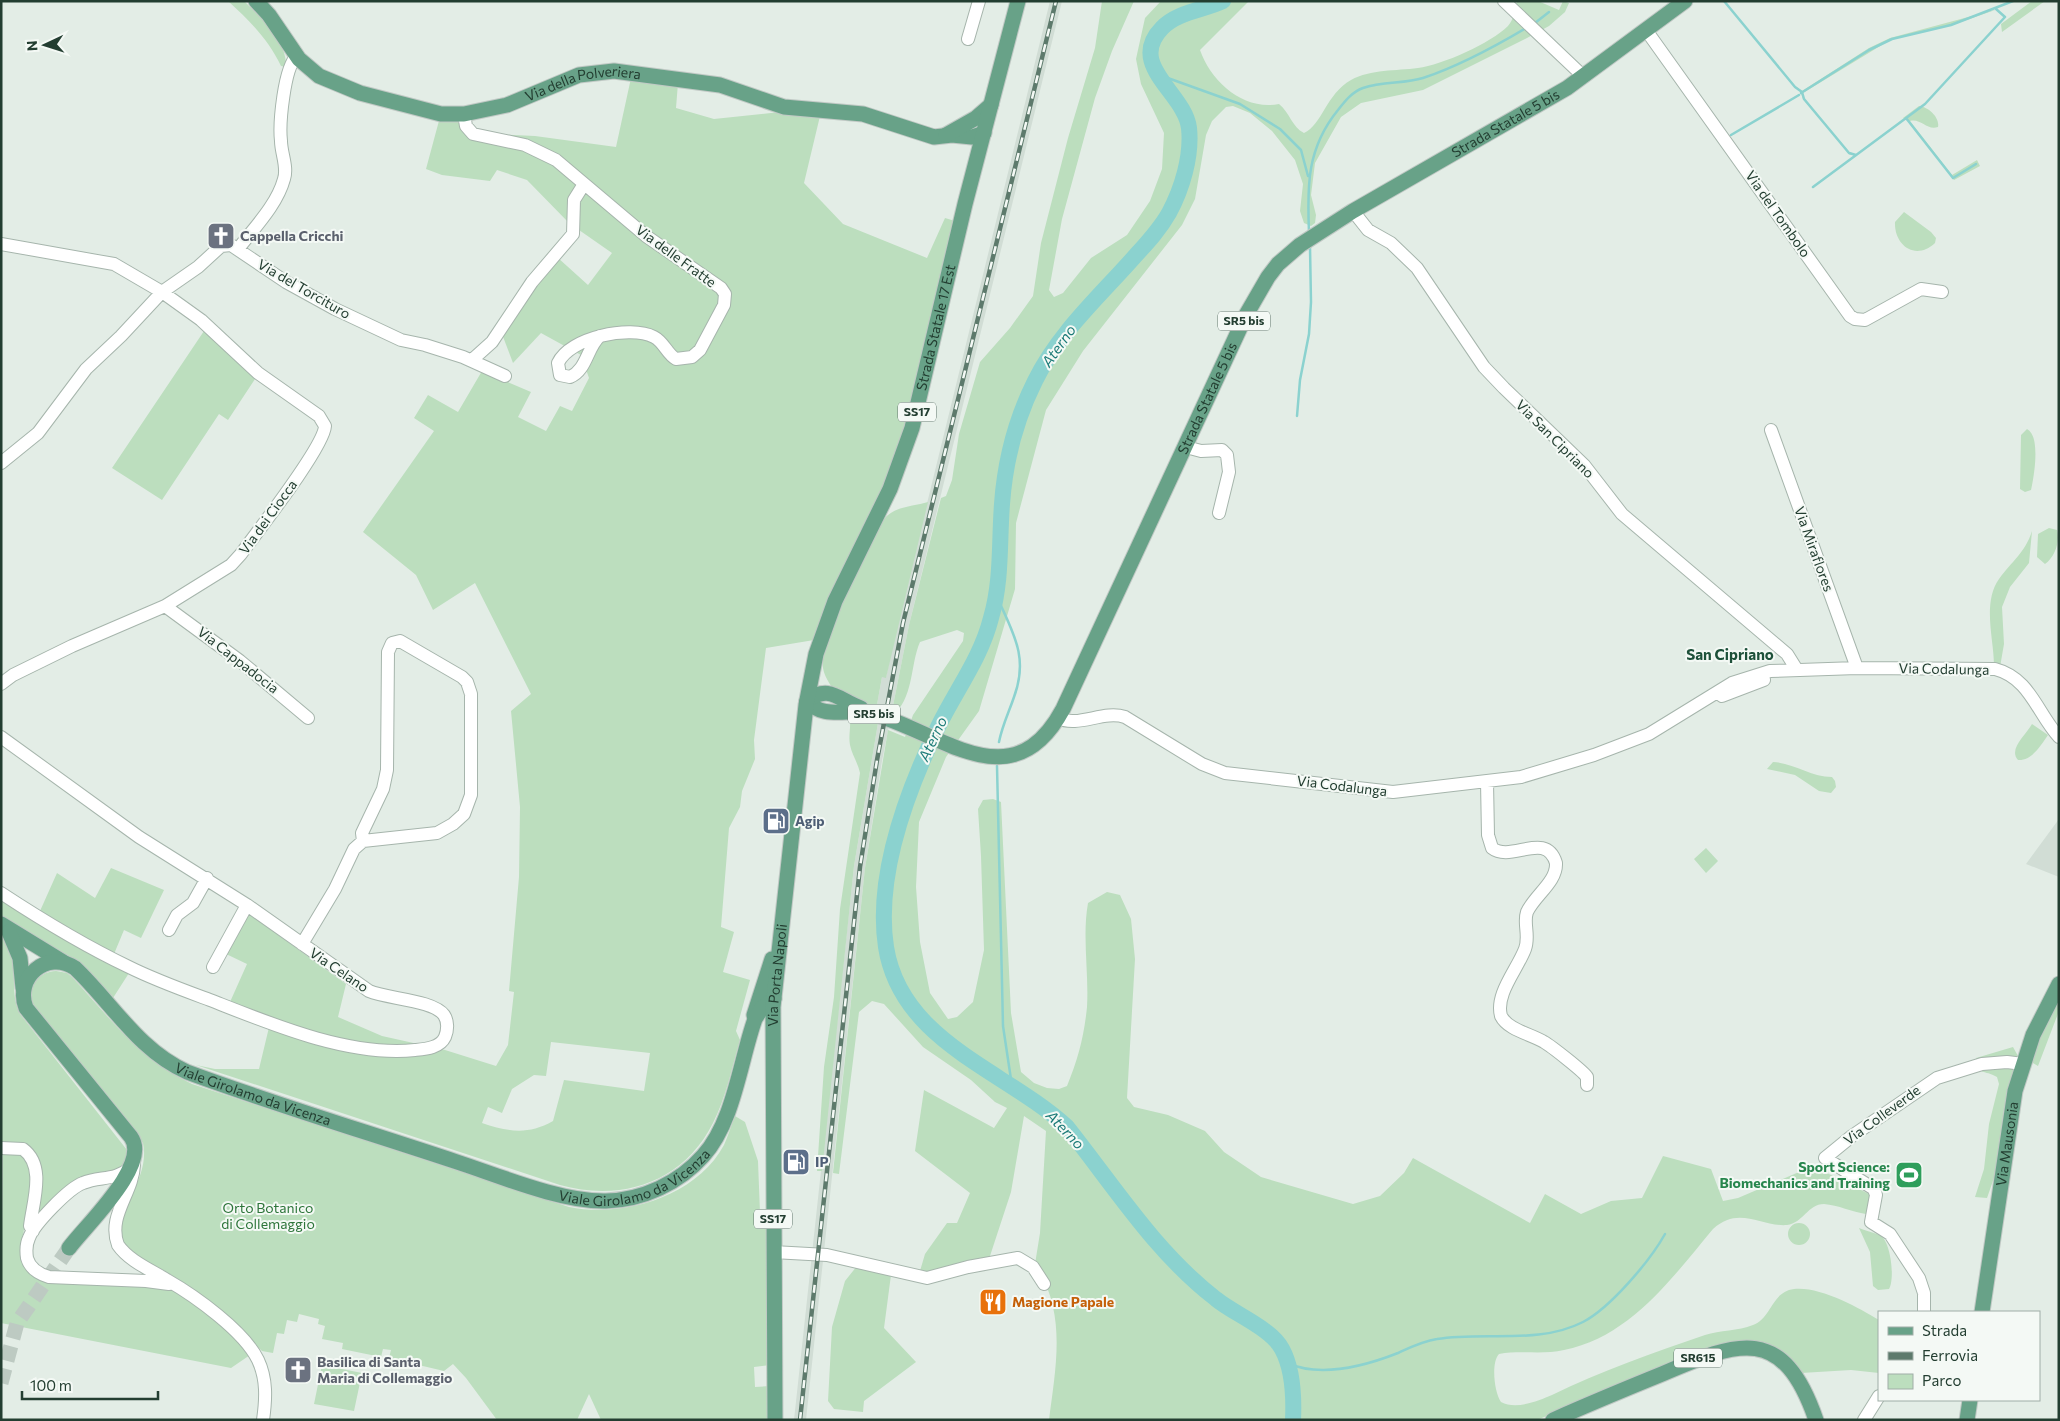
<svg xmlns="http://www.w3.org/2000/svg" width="2060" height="1421" font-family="Commissioner,sans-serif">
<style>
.built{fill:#d1ddd5}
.green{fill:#bcdebe;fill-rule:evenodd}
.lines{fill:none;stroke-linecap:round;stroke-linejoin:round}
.stream{stroke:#8bd2cf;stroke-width:2.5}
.river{stroke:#8bd2cf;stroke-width:16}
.major-tunnel{stroke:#bdcac2;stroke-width:15;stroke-dasharray:15 8;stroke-linecap:butt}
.minor-casing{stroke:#a6b5ac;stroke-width:14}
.major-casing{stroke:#c1c9c5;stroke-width:17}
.minor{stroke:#fff;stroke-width:12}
.major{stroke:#68a288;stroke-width:15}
.rail-casing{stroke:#5d7a6c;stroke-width:4.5}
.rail{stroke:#f4f9f5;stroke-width:2.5;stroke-dasharray:8;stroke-linecap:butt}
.labels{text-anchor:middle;stroke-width:4;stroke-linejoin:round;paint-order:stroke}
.shield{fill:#f4f9f5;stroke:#62766c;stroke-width:1}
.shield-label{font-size:12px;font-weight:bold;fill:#233e31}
.street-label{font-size:14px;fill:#233e31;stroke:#f4f9f5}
.worship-label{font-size:14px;font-weight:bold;fill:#5b616d;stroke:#f4f9f5;text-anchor:start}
.service-label{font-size:14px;font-weight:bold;fill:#4e5e75;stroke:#f4f9f5;text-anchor:start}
.leisure-label{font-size:14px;font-weight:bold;fill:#27864d;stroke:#f4f9f5;text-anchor:end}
.park-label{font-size:14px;fill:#2d753a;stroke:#f4f9f5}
.food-label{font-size:14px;font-weight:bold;fill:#c56008;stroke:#f4f9f5;text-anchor:start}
.water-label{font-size:15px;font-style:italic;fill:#1c7b78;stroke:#f4f9f5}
.neighbourhood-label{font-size:15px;font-weight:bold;fill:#1e513a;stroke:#f4f9f5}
</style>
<rect width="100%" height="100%" fill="#e3ede6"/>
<!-- built -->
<path class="built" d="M1050 1H1062L909 625 882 761 865 868 806 1420H794L854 866 880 711 876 710 882 677H886L898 622Z
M2059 819V877L2026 864Z"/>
<!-- green -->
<path class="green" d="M228 1H244C262 19 287 40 286 67L281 66C268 39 250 21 228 1Z
M1102 1H1134L1112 51 1095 98 1062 219 1049 290 1054 297 1063 293 1091 258 1127 235 1150 201 1162 169 1164 133 1141 84 1136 59 1145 18 1161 1H1249L1200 50C1211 82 1244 111 1279 104 1290 113 1292 127 1304 133 1322 125 1326 94 1351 80 1371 69 1396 71 1418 68 1442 65 1491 43 1508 26 1514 19 1515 10 1517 1H1538L1559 10 1563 1 1569 3 1565 12 1549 26 1527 38 1423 90 1361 103 1341 117 1315 163 1311 195 1316 215 1315 223 1311 226 1304 223 1300 211 1303 184 1295 160 1272 131 1250 113 1233 106 1226 107 1212 121 1206 135 1195 199 1182 225 1083 351 1046 410 1016 523 1015 589 979 711 946 757 919 822 916 887 920 942 930 993 948 1019 957 1017 973 1002 984 950 981 856 978 809 983 800 993 799 1001 802 1011 1013 1021 1072 1034 1083 1047 1088 1059 1089 1067 1086C1078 1059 1084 1037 1087 1007 1089 972 1082 937 1088 903L1107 892 1120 895 1131 919 1135 959 1127 1098 1134 1107 1168 1115 1205 1131 1224 1152 1261 1177 1353 1204 1380 1196 1404 1173 1413 1158 1530 1223 1545 1194 1581 1214 1611 1201 1642 1198 1663 1156 1711 1169 1723 1201 1738 1198 1813 1166 1871 1195 1866 1214C1852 1212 1838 1205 1824 1204 1808 1204 1803 1223 1787 1225 1761 1227 1739 1205 1713 1229 1672 1278 1630 1337 1564 1350 1543 1355 1520 1350 1499 1354 1491 1362 1494 1392 1501 1402 1516 1410 1538 1401 1552 1395 1601 1371 1653 1353 1705 1335 1720 1330 1738 1331 1753 1325 1772 1318 1771 1292 1794 1289 1819 1286 1858 1307 1879 1320V1373L1851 1370 1801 1373 1788 1359 1704 1350 1537 1420H1049C1056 1365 1067 1313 1035 1264L1040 1233 1046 1131 1024 1116 1011 1192 989 1259 935 1273 920 1271 925 1254 947 1223H957L970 1193 915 1151 924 1090 994 1128 1007 1108 995 1102 971 1080 923 1047 884 1004 872 1001 859 1012 839 1174 833 1173 865 868 888 730 905 737 913 715 963 641 964 633 957 630 920 642C910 664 914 701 891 716L909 625 941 498 946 496 952 480 959 434 980 362 1010 328 1033 296 1041 243 1068 138 1095 48Z
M1724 1 1795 86 1802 91 1869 48 1890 38 1998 9 1955 24 1890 40 1803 93 1804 98 1849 152 1852 153 1850 155 1803 99 1800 90 1795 87Z
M2032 1H2045L2002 32 2001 24Z
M631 78 678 83 676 108 714 119 780 112 820 116 804 183 843 224 927 258 945 218 955 221 899 452 814 640 766 648 754 740 755 759 742 791 740 807 729 828 721 927 734 932 723 972 750 980 736 1031 740 1040C732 1067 726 1098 713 1123 683 1183 621 1202 560 1185L196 1065 215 1069H259L271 1019 230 1002 247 964 224 953 249 914 346 984 338 1017 382 1036 445 1050 496 1066 508 1045 514 992 509 991 519 877 520 807 511 711 531 694 475 583 433 610 416 575 363 532 434 431 414 418 428 395 458 412 482 371 531 392 518 417 546 431 560 406 572 411 589 378 581 355 541 333 513 363 502 334 557 257 588 285 612 253 569 223 527 180 497 170 490 181 442 175 426 169 440 117 460 118 467 133 535 136 616 147ZM551 1042 650 1053 644 1091 564 1080 553 1121C528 1135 509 1132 482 1123L488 1107 502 1113 512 1089 534 1075 546 1076Z
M1919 106C1929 107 1940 118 1938 127 1927 131 1921 118 1910 121L1952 175 1977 160 1980 166 1954 180 1908 121 1903 118Z
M1904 212 1931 232 1936 238 1935 243C1916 261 1894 246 1895 222Z
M204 331 255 379 228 420 219 414 162 500 112 468Z
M2027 429C2041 436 2034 477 2031 490L2025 492 2020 489 2021 435Z
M928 502 886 678 882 677 876 710 880 711 854 866 822 1171H817L824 1067 834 997 840 909 860 773C858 763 852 755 850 745 848 735 852 724 849 714 843 698 826 685 823 668 819 645 870 530 888 515 899 506 915 506 928 502Z
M2049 528 2057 530C2060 542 2055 557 2045 564L2037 557 2038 534Z
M2032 531 2029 563 2010 587 2002 607 2004 644 2000 667 1994 666C1994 639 1982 603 1999 579 2012 561 2025 553 2032 531Z
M2032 724 2048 735C2041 745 2032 761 2018 760 2008 749 2026 735 2032 724Z
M1773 762C1794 763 1811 777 1832 777L1835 781 1836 787 1831 793 1819 791 1795 775 1767 769Z
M1706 848 1718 861 1706 873 1694 859Z
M111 868 164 890 141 938 124 930 114 954 40 911 57 873 95 898Z
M1 898 129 973 113 998 78 961 58 952 1 917Z
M1 936C23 967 7 987 20 1014L127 1150V1157L120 1171 96 1176 37 1222 39 1178 22 1143H1Z
M56 971 67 973 72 977C111 1019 138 1058 192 1084L569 1207C623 1218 696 1197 724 1145 728 1136 731 1126 735 1116L745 1122 758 1161 760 1213H767L770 1365 754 1367 755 1387 770 1386V1420H601L589 1394 577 1420H497L466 1378 453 1364 444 1371 389 1358 391 1350 383 1349 381 1357 342 1349 343 1343 322 1339 325 1326 318 1324 319 1319 299 1314 297 1322 287 1320 284 1334 277 1333 273 1353 262 1351C231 1321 203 1293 165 1271 152 1264 120 1252 121 1234 121 1202 150 1176 143 1143L34 1008C26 990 36 972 56 971Z
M2059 995V1011L2038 1066 2028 1060Z
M2013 1047 2018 1056 2004 1109 1995 1175 1987 1198 1975 1197 1984 1169 1989 1124 1999 1084 1997 1077C1984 1069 1979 1077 1976 1058Z
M3 1153 25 1156 32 1173 23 1236V1259L75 1282 176 1289 228 1331 250 1355 231 1368 1 1323Z
M1788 1234a11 11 0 1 1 22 0a11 11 0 1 1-22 0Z
M1859 1228C1865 1231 1877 1233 1881 1236 1891 1243 1895 1279 1889 1289L1878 1290 1873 1286 1870 1252Z
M857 1266 891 1275 884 1328 916 1362 864 1401 863 1412 834 1409 828 1401 832 1327 845 1281Z
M322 1365 362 1373 354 1411 314 1404Z"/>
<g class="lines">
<!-- stream -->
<path class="stream" d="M1724 1 1795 87 1802 92 1804 99 1849 153 1856 155
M1535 23 1549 12
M1152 64 1165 77 1240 104 1280 129 1301 150 1308 176
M1801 93 1869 50 1892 39 1951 25 2013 1
M1906 118 1953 178 1976 164
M1731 135 1799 95
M1813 187 1925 104 2005 17 1996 9
M1309 232C1307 185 1307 148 1338 110 1345 101 1352 92 1363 88 1383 81 1404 84 1423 78 1459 66 1494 47 1526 28
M1297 416 1300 380 1309 334 1311 302 1310 247
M997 597C1013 633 1029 657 1014 697 1009 712 1002 726 999 742
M997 766 1003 1026 1012 1086
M1287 1363C1321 1378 1365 1366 1398 1353 1411 1347 1423 1341 1437 1339 1485 1331 1538 1345 1583 1322 1610 1308 1650 1261 1665 1234"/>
<!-- river -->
<path class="river" d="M1223 1C1204 10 1177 12 1162 28 1126 65 1185 93 1189 128 1192 156 1182 189 1169 213 1160 229 1148 242 1136 255 1101 295 1059 332 1035 381 1016 419 1005 462 1002 504 999 543 1002 580 991 618 981 658 956 690 938 727 907 791 875 875 886 947 901 1042 1005 1070 1067 1127 1114 1186 1155 1252 1216 1299 1234 1314 1271 1328 1282 1349 1293 1369 1294 1398 1293 1420"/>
<!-- major-tunnel -->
<path class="major-tunnel" d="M1 1383 17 1323 69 1248"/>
<defs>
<path id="minor" d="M1504 1 1584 77
M1646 30 1850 316 1855 319 1865 320 1921 289 1942 292
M968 39 979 1
M464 114 466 126 473 134 525 145 556 160 646 236 721 288 725 294 724 305 700 350 692 357 676 359C667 354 664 342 654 337 630 325 570 337 558 363L560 375 570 377C587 370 587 347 600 336
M1353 211 1368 230 1391 243 1417 268 1484 367 1504 388 1584 465 1622 514 1787 654 1797 670
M1 244 114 264 162 292 198 267 221 246 231 245 286 282 335 309 401 340 425 345 463 357 505 376
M238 249C254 228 277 205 284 179 288 167 281 153 281 141 279 124 284 67 297 56
M472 360 492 342 532 282 573 234 574 200 584 184
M1771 430 1857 668
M1186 447 1201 451 1222 450 1227 455 1229 472 1219 513
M1 463 38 433 86 369 121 336 162 292 201 320 258 373 319 416 325 426C324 447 257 532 241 554L231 565 165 606 72 646 13 675 1 684
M165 606 240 661 308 718
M1722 696 1764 680
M1058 718C1078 728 1103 710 1125 717L1202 764 1225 773 1393 792 1521 777 1594 755 1649 734 1732 683 1770 671 1857 668 1995 669C2030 678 2037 713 2059 737
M1 737 139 837 247 905 369 991C388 999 433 1000 444 1015 448 1021 448 1030 445 1037 440 1048 425 1049 415 1050 349 1057 271 1024 210 1000 183 990 155 980 129 967 85 946 42 920 1 893
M1487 782 1488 835 1492 848C1511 863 1546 830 1556 863 1557 882 1535 895 1527 912 1523 923 1530 936 1525 949 1517 970 1495 994 1501 1016 1508 1030 1531 1034 1544 1042 1551 1046 1583 1071 1587 1077V1085
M169 930 177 915 193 903 207 878
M302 944 335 889 354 849 363 841 362 833 383 789 387 770 388 652 392 643 400 641 462 677 467 682 471 694V795L464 814 453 824 437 833 363 841
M213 967 247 905
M1 1148 23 1149C46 1166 33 1201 30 1226L33 1231
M134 1165C133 1193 107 1216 118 1245 129 1261 151 1270 167 1280 195 1296 244 1331 258 1360 267 1379 266 1399 263 1420
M130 1168C115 1181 99 1176 83 1183 69 1188 34 1224 29 1238 26 1244 26 1251 27 1258 30 1269 39 1274 49 1277L146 1281 169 1284
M773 1252 827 1255 927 1278 968 1267 1018 1258 1033 1267 1044 1284
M1924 1312V1293L1919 1278 1890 1234 1871 1222 1876 1195 1874 1189 1825 1158 1852 1136 1937 1078 1982 1064 2007 1062 2023 1064
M1864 1420 1879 1396"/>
<g id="major">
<path id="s1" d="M256 1 269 15 299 59 319 76 360 93 441 114H464L507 105 579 75 614 71 720 85 784 107 863 114 934 137 952 135 972 137 984 133"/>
<path d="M946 135 976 118 991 105"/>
<path id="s2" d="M807 701C824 721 851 707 874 714 943 734 1013 802 1063 709L1246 315 1268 277 1278 264 1300 245 1353 211 1567 88 1685 1"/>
<path d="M807 701C829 683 840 701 861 708"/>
<path d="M1 924 63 962"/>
<path d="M9 932 20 958 23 988"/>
<path d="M754 1015 772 959"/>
<path id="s3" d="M69 1248C85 1226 151 1165 131 1137L26 1008C14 978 47 949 75 968 112 1003 138 1050 187 1072 276 1105 367 1132 457 1162 500 1176 561 1202 606 1201 643 1200 679 1183 703 1156 734 1122 740 1061 755 1019L762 1008 774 999"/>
<path id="s4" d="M1982 1312 2015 1091 2033 1035 2059 984"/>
<path id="s5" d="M775 1420 773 1007 806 705 816 654 835 601 890 489 912 428 965 204 1018 1"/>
<path d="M1553 1420C1589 1404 1625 1389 1662 1374 1739 1341 1783 1324 1816 1420"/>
<path d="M1967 1420 1970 1400"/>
</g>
</defs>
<!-- minor casing -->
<use href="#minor" class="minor-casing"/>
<!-- major casing -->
<use href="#major" class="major-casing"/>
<!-- minor -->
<use href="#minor" class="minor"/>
<!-- major -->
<use href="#major" class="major"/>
<defs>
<path id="rail" d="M800 1420 860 867 877 760 903 623 1056 1"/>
</defs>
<!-- rail casing -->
<use href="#rail" class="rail-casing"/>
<!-- rail -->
<use href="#rail" class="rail"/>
</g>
<!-- icons -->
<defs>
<symbol id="church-square" viewBox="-11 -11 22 22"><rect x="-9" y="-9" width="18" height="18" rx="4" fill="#6b7280" stroke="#f4f9f5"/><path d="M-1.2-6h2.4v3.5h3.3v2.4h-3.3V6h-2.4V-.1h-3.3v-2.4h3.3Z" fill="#fff"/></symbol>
<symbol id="fuel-square" viewBox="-11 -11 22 22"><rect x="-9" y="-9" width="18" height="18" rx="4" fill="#5c6f8a" stroke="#f4f9f5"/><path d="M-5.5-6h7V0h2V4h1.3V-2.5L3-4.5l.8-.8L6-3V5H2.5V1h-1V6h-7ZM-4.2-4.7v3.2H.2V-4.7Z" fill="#fff"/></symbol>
<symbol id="stadium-square" viewBox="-11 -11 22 22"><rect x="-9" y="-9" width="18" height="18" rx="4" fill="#2e9e5b" stroke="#f4f9f5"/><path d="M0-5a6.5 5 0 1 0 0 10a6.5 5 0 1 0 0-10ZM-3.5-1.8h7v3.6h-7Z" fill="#fff"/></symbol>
<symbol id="restaurant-square" viewBox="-11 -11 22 22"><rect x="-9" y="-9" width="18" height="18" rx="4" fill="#e8710a" stroke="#f4f9f5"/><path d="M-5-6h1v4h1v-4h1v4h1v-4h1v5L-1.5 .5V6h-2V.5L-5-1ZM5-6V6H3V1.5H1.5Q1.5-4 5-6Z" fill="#fff"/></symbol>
</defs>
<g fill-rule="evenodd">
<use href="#church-square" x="205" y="220" width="32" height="32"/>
<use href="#fuel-square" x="760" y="805" width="32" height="32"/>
<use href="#fuel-square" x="780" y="1146" width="32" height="32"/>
<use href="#stadium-square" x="1893" y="1159" width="32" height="32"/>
<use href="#restaurant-square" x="977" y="1286" width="32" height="32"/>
<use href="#church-square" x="282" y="1354" width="32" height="32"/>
</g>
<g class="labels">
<!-- shield labels -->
<g class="shield">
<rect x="1218" y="311.5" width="52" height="19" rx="4"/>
<rect x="898" y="402.5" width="38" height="19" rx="4"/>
<rect x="848" y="704.5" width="52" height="19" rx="4"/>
<rect x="754" y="1209.5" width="38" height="19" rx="4"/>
<rect x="1674" y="1348.5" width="48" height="19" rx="4"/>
</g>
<g class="shield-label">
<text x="1244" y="325">SR5 bis</text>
<text x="917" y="416">SS17</text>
<text x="874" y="718">SR5 bis</text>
<text x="773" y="1223">SS17</text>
<text x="1698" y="1362">SR615</text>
</g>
<!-- street labels -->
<g class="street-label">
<text dy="5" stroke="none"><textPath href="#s1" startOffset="374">Via della Polveriera</textPath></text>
<text dy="5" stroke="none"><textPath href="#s2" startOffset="1050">Strada Statale 5 bis</textPath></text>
<text transform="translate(1778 214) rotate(55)" y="5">Via del Tombolo</text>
<text transform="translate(676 256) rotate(36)" y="5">Via delle Fratte</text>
<text transform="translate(304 289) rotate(30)" y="5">Via del Torcituro</text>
<text dy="5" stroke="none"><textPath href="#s5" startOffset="1118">Strada Statale 17 Est</textPath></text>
<text dy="5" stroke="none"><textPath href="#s2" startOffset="630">Strada Statale 5 bis</textPath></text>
<text transform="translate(1555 439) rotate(45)" y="5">Via San Cipriano</text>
<text transform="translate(268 517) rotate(-54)" y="5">Via dei Ciocca</text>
<text transform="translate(1814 549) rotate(70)" y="5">Via Miraflores</text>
<text transform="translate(238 660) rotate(38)" y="5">Via Cappadocia</text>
<text transform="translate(1944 669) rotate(1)" y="5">Via Codalunga</text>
<text transform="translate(1342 786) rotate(7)" y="5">Via Codalunga</text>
<text transform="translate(339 970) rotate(34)" y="5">Via Celano</text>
<text dy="5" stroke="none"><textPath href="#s5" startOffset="445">Via Porta Napoli</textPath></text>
<text dy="5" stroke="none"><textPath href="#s3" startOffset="608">Viale Girolamo da Vicenza</textPath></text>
<text transform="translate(1882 1115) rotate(-36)" y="5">Via Colleverde</text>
<text dy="5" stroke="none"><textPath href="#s4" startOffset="170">Via Mausonia</textPath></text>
<text dy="5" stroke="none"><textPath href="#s3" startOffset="1012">Viale Girolamo da Vicenza</textPath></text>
</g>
<!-- worship labels -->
<g class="worship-label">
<text x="240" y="241">Cappella Cricchi</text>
<text x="317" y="1367">Basilica di Santa<tspan x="317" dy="16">Maria di Collemaggio</tspan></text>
</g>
<!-- service labels -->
<g class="service-label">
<text x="795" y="826">Agip</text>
<text x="815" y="1167">IP</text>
</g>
<!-- leisure labels -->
<g class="leisure-label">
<text x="1890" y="1172">Sport Science:<tspan x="1890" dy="16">Biomechanics and Training</tspan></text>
</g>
<!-- park labels -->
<g class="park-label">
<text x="268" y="1213">Orto Botanico<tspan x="268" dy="16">di Collemaggio</tspan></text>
</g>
<!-- food labels -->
<g class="food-label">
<text x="1012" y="1307">Magione Papale</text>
</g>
<!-- water labels -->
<g class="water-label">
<text transform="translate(1059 346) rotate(-55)" y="5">Aterno</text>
<text transform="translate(933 739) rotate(-65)" y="5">Aterno</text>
<text transform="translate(1065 1130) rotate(46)" y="5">Aterno</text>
</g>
<!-- neighbourhood labels -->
<g class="neighbourhood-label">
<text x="1730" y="660">San Cipriano</text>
</g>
</g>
<!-- border -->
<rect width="2060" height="1421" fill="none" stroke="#233e31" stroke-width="5"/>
<!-- legend -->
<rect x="1878" y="1311" width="162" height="90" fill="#f4f9f5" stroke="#a0aea7"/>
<rect x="1888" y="1327" width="25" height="8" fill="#68a288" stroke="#a0aea7"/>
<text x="1922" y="1336" font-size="15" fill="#233e31">Strada</text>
<rect x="1888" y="1352" width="25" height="8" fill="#5d7a6c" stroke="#a0aea7"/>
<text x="1922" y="1361" font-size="15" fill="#233e31">Ferrovia</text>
<rect x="1888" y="1374" width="25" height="15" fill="#bcdebe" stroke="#a0aea7"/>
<text x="1922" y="1386" font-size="15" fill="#233e31">Parco</text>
<!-- north arrow -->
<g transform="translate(45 45) rotate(266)" stroke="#f4f9f5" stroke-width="4" paint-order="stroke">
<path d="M0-4L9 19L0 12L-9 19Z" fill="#233e31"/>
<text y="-8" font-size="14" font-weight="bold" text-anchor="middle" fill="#233e31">N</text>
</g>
<!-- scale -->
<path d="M22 1391v8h136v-8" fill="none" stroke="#233e31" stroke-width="2.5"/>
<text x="30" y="1391" font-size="15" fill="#233e31" stroke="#f4f9f5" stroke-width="4" paint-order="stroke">100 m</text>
</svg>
